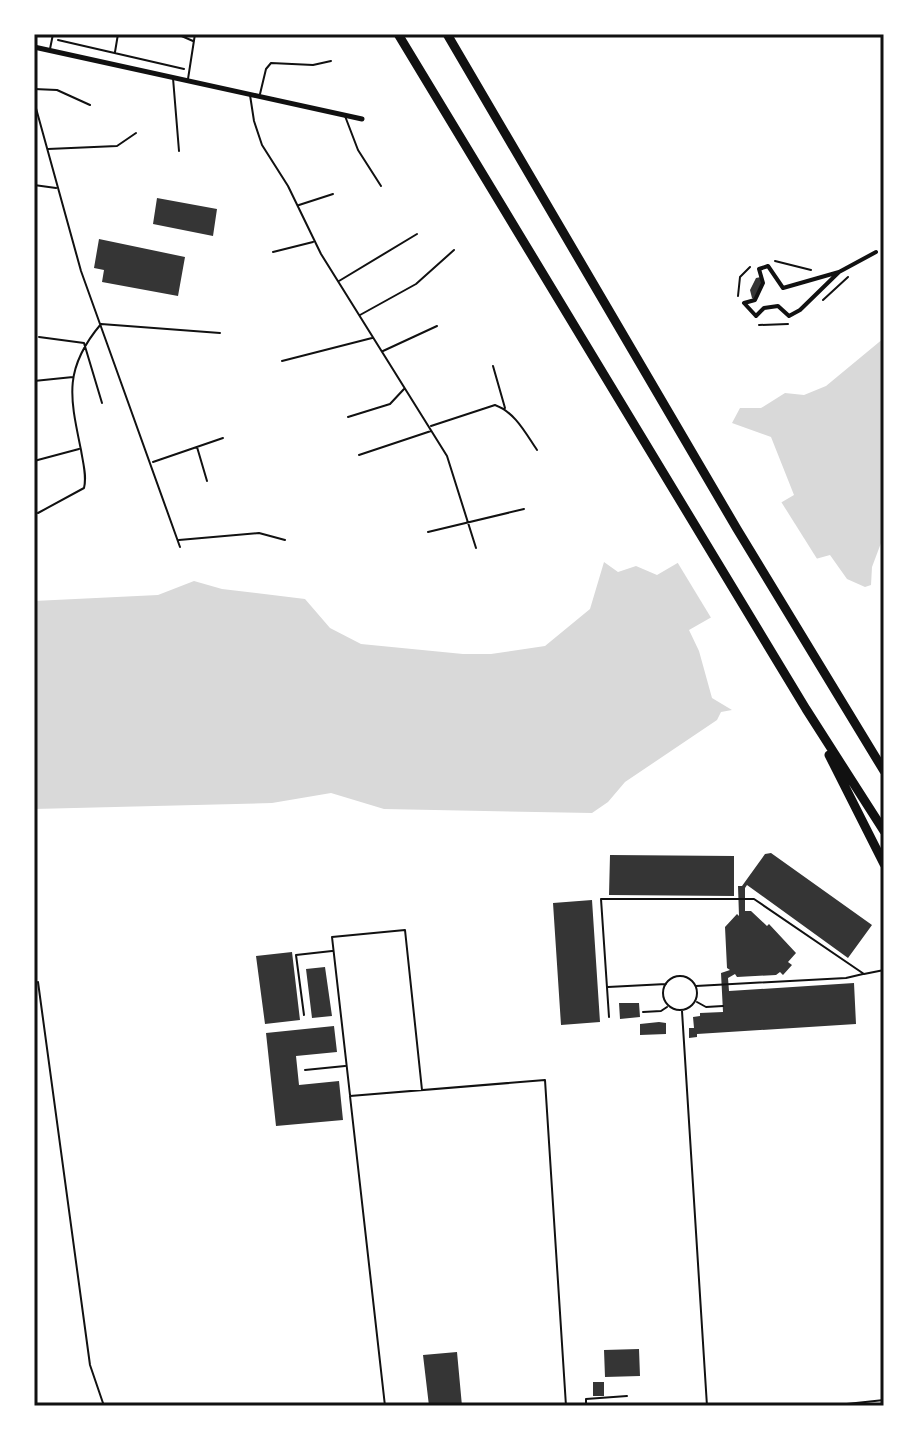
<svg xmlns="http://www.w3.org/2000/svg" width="918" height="1440" font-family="Cabin,sans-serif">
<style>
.water{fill:#d9d9d9}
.pier{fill:#fff}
.building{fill:#353535}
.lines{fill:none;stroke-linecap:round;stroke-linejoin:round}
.path{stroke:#111;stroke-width:2}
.service{stroke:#111;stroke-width:2}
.pedestrian{stroke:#111;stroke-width:4}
.minor{stroke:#111;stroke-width:5}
.motorway{stroke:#111;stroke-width:9}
.neatline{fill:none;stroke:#111;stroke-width:3}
</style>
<rect width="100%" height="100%" fill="#fff"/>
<!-- water -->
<path class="water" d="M884 338V535L872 567 871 585 865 587 847 579 830 555 812 560 689 630 699 651 712 698 732 710 721 712 717 720 625 782 608 802 592 813 384 809 331 793 272 803 34 809V601L158 595 194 581 222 589 305 599 330 628 361 644 463 654H491L545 646 590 609 604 562 618 572 636 566 657 575 794 495 771 437 732 423 740 408H761L785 393 804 395 826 386Z"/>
<!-- pier -->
<path class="pier" d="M780 500 819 562 713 621 676 560Z"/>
<!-- building -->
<path class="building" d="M157 198 217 209 213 236 153 224Z
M99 239 185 257 178 296 102 282 104 270 94 268Z
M761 277 763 283 755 300 752 298 750 290 756 278Z
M771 853 872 925 848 958 747 885 745 888V911H751L767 926 769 924 796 953 788 962 792 965 783 975 780 972 776 975 737 977 735 974 728 978 729 991 854 983 856 1024 697 1034V1037L689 1038V1028H694L693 1017 700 1016V1013L723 1012 721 973 730 970 727 968 725 927 737 914 739 916 738 886H742L765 854Z
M610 855 734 856V896L609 895Z
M592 900 600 1022 561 1025 553 903Z
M292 952 300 1020 265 1024 256 956Z
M325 967 332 1016 312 1018 306 969Z
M619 1003H639L640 1017 620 1019Z
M659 1022 666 1023V1034L640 1035V1024Z
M334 1026 337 1052 296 1056 299 1085 339 1081 343 1120 276 1126 266 1033Z
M639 1349 640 1376 605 1377 604 1350Z
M457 1352 462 1406H429L423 1355Z
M593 1382H604V1396H593Z"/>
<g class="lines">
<!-- path -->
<path class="path" d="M34 34 44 36
M58 40 184 69
M115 52 118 34
M775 261 811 270
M738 296 740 277 750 267
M823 300 848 277
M759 325 788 324
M828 1406 884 1400"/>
<!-- service -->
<path class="service" d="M177 34 193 41
M50 49 53 34
M173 78 179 151
M188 79 195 34
M34 89 57 90 90 105
M260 94 266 69 271 63 313 65 331 61
M250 95 254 121 262 145 288 186 321 254 447 456 476 548
M34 101 81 271 180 547
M345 116 358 150 381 186
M48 149 117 146 136 133
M34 185 56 188
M299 205 333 194
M273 252 313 242
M339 281 417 234
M360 315 416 284 454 250
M39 337 84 343 102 403
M383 351 437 326
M282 361 372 338
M493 366 505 408
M34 381 73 377
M348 417 390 404 404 389
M431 426 495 405C515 412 526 434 537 450
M197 447 207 481
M359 455 431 431
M34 461 79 449
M153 462 223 438
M38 513 84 488C87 476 83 463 81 450 70 397 63 369 101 324L220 333
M428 532 524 509
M179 540 259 533 285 540
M663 993a17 17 0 1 1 34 0a17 17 0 1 1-34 0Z
M38 982 90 1365 104 1406
M696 986 846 978 863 974
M608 987 666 984
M697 1002 706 1007 723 1006
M682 1011 707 1406
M643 1012 661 1011 667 1007
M304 1015 296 955 332 951
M609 1017 601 899H754L864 974 884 970
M305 1070 345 1066
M350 1095 332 937 405 930 422 1090
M385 1406 350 1096 545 1080 566 1406
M586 1406V1399L627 1396"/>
<!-- pedestrian -->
<path class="pedestrian" d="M839 272 800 310 789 316 778 306 764 308 756 316 744 303 755 300 763 283 759 269 768 266 783 288 839 272 876 252"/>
<!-- minor -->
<path class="minor" d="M34 47 362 119"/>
<!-- motorway -->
<path class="motorway" d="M398 34 806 709 884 831
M447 34 737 529 884 771
M829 755 884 864"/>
</g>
<!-- border -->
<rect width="918" height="1440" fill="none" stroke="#ffffff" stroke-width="72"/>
<rect x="36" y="36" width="846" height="1368" class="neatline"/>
</svg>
